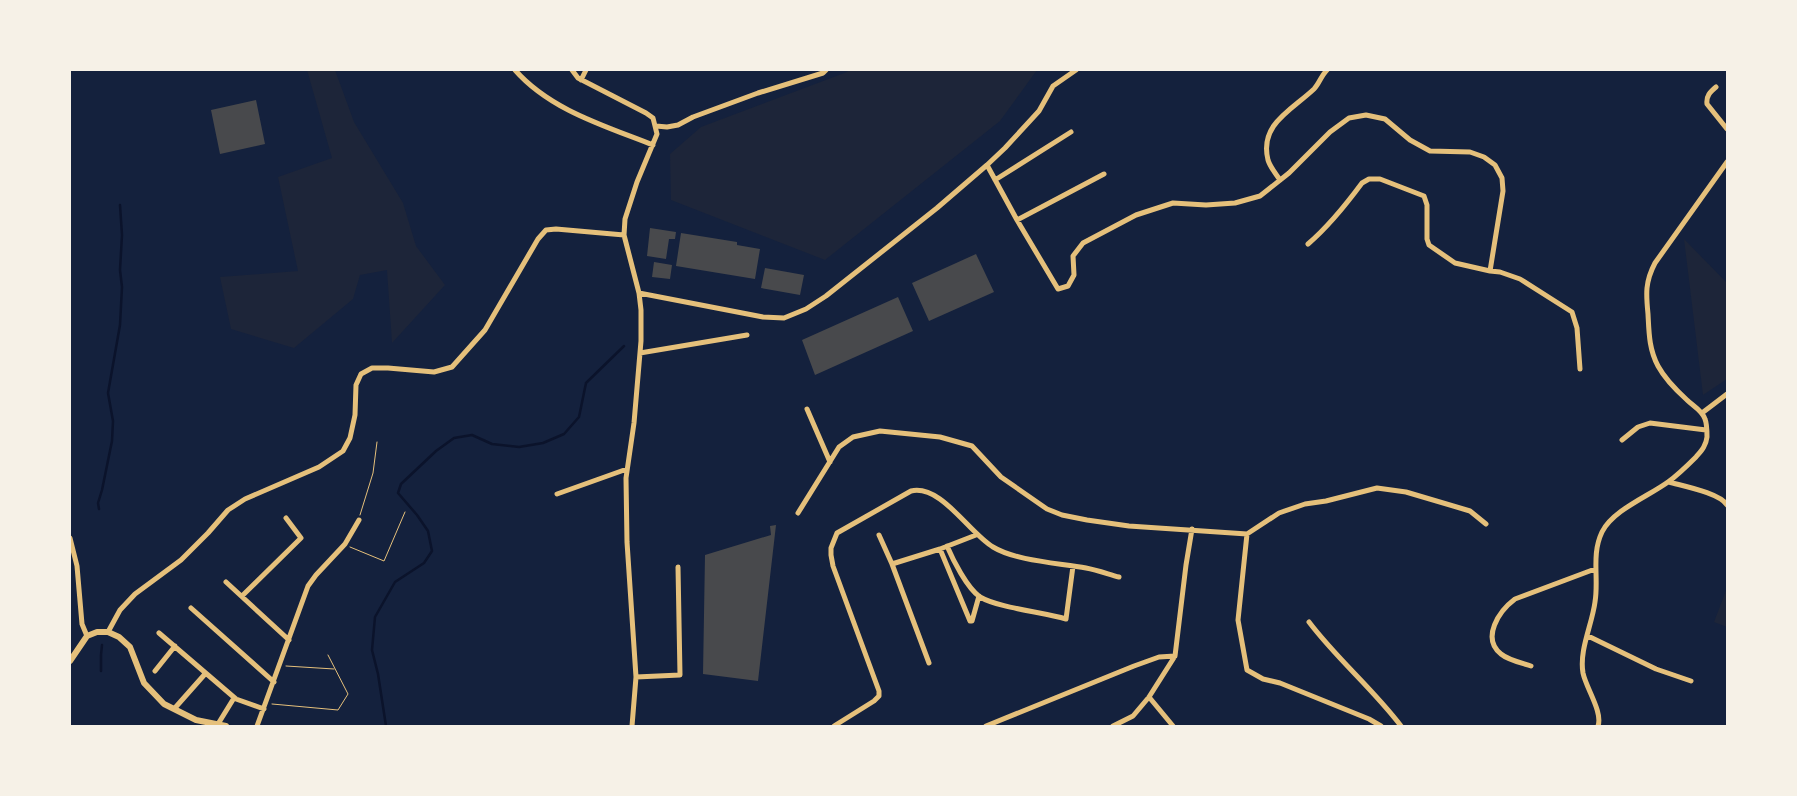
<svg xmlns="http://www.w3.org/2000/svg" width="1797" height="796" font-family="'Varela Round',sans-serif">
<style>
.green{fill:#1d2539}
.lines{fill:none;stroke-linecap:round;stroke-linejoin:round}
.stream{stroke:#0b132b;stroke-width:2.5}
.building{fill:#48494c}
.path{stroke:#e5c07b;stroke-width:1}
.minor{stroke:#e5c07b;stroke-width:5}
.tertiary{stroke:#e5c07b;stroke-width:6}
</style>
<rect width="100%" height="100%" fill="#14213d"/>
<!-- green -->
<path class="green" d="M307 70H335L354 122 403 203 416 246 445 285 392 343 387 270 360 275 353 299 294 348 231 329 220 277 298 271 278 177 332 158Z
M849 70H1037L1000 121 825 260 671 200 670 154 701 127 847 72Z
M1684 239 1727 283V379L1703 395Z
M1727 588V627L1714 622Z"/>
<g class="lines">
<!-- stream -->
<path class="stream" d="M99 509 98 503 102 490 112 441 113 421 108 393 120 325 122 287 120 270 122 235 120 205
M101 671V655L102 645
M386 726 378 674 372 650 375 617 395 582 424 563 432 551 428 531 417 515 398 493 401 484 436 451 454 438 472 435 492 444 519 447 543 443 564 434 579 417 586 383 624 346"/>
</g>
<!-- building -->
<path class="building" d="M256 100 265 144 220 154 211 110Z
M650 228 676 232 675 239H669L666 259 647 256Z
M681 233 737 242V245L760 249 755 279 676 266Z
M976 254 994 292 929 321 912 283Z
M654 262 672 265 670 279 652 277Z
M765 268 804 275 800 295 761 288Z
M898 297 913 331 815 375 802 340Z
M776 525 758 681 703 674 705 555 771 535 770 526Z"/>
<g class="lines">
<!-- path -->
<path class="path" d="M360 515 373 473 377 442
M350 547 384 561 405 512
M286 666 334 669
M272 704 338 710 348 694 328 655"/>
<!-- minor -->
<path class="minor" d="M515 70C550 110 605 126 653 145
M572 70 578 78 646 113 653 118 657 134 637 182 625 219 624 235 639 293 641 310V341L634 423 626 478 627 542 636 677 632 726
M581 80 586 70
M1716 87C1710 92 1706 96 1707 104L1727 129
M656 126 667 127 678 125 693 117 758 93 823 73 826 70
M987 165 1017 220 1058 289 1068 286 1074 275 1073 256 1083 243 1136 215 1173 203 1206 205 1235 203 1260 196 1289 173 1330 132 1349 118 1366 115 1385 119 1410 140 1430 151 1470 152 1484 157 1495 165 1502 178 1503 191 1490 271 1455 263 1429 245 1427 239V205L1424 196 1380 179H1369L1362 183C1345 206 1329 226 1308 244
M995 180 1071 132
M1280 180C1276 174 1270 167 1268 160 1259 124 1292 110 1314 89 1319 84 1321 76 1327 70
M1017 220 1104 174
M1490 271 1500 272 1520 279 1572 312 1577 328 1580 369
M639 293 763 317 784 318 806 309 826 296 937 208 987 165 1005 148 1039 111 1053 86 1076 70
M640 353 747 335
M807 409 830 462
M1702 413 1727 394
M1622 440 1638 427 1650 423 1706 430
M1669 482C1683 486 1720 493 1727 505
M557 494 627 469
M798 513 839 447 853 437 880 431 940 437 972 446 1001 477 1047 509 1062 515 1087 520 1129 526 1247 534 1279 513 1305 504 1326 501 1377 488 1406 492 1470 511 1486 524
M1247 534 1238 620 1247 670 1263 679 1280 683 1369 719 1381 726
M879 535 892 564 929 663
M70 538 77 566 82 624 87 636
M947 546C953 560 967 588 980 597 999 608 1042 612 1066 619L1073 566
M940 549 970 621H972L979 596
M892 564 940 549 976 535
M226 582 289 640
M242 596 301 538 286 518
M191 608 274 682
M1309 622C1337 659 1373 689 1401 726
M108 632 120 610 135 594 181 560 208 533 228 510 245 499 319 467 343 451 350 438 355 415 356 385 361 374 372 368H388L434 372 452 367 485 330 538 239 546 230 556 229 624 235
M159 633 236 699 264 709
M1588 636 1656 669 1691 681
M1531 666C1522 663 1508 660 1501 654 1481 638 1499 611 1515 599L1595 569
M155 671 175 646
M636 677 680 675 678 567
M1149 697 1173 726
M174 709 205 674
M218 724 234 698
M257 726 308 586 316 575 345 544 359 520
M834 726 874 701 879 696V691L833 566 831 555V548L837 533 911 491C941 484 969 533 993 547 1016 561 1059 563 1086 568 1097 570 1108 574 1119 577
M986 726 1134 666 1159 657 1175 656
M1113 726 1133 716 1149 697 1175 656 1186 565 1192 529
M1598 726C1603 712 1586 688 1583 673 1579 650 1592 625 1595 602 1599 578 1591 555 1602 532 1613 510 1649 496 1668 482 1678 475 1687 466 1696 457 1701 451 1706 446 1707 437 1707 432 1707 424 1705 419 1702 410 1693 406 1687 400 1676 390 1665 379 1658 366 1649 349 1649 333 1648 314 1646 294 1645 282 1655 263L1727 162"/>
<!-- tertiary -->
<path class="tertiary" d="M70 661 87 636 97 632H108L119 637 130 647 144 683 164 704 196 720 226 726"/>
</g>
<!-- border -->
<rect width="1797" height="796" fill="none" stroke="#f6f1e7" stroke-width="142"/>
</svg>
